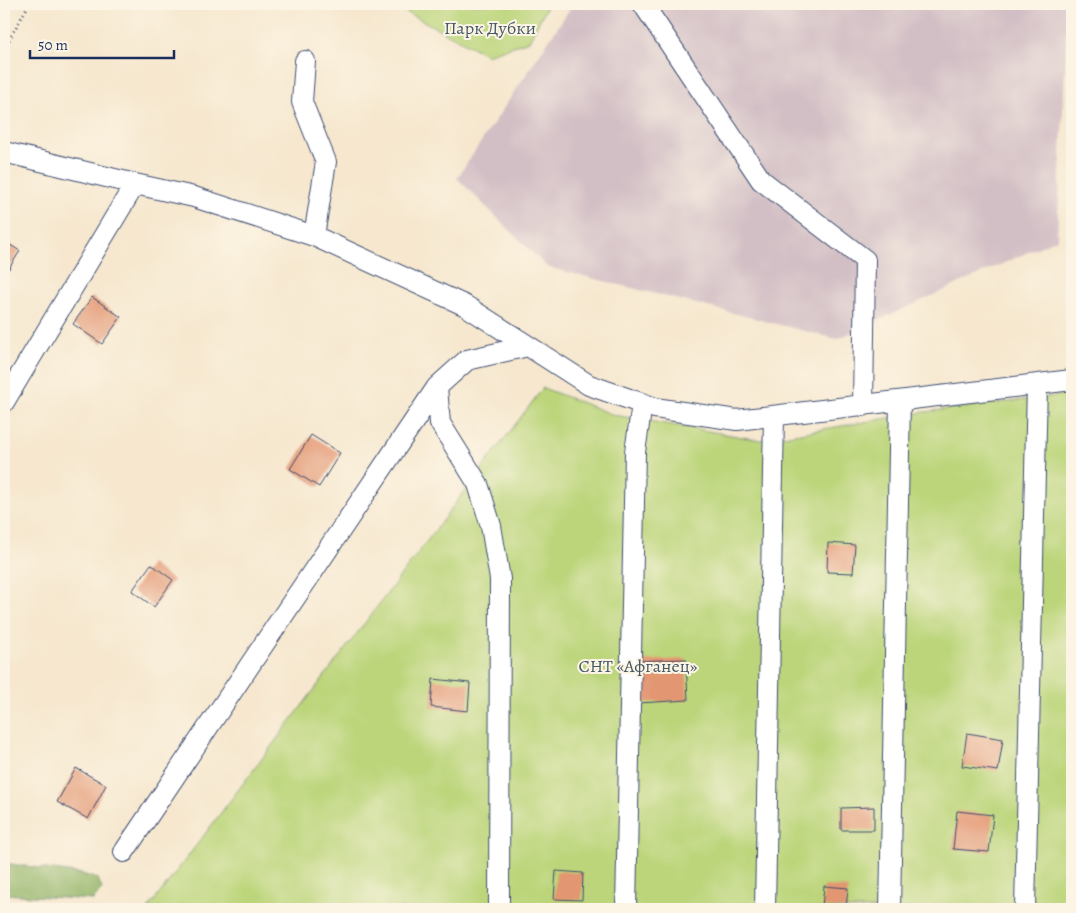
<svg xmlns="http://www.w3.org/2000/svg" width="1076" height="913" font-family="Alegreya,serif">
<style>
.industrial{fill:#d2bec5}
.green{fill:#bcd57a;stroke:#6c826c}
.forest{fill:#95b66a;stroke:#587264}
.building{fill:#e39672}
.lines{fill:none;stroke-linecap:round;stroke-linejoin:round}
.minor-casing{stroke:#3c4b6f;stroke-width:22}
.path{stroke:#3c4b6f;stroke-width:3;stroke-dasharray:1 4;stroke-linecap:butt}
.minor{stroke:#fff;stroke-width:20}
.labels{text-anchor:middle;stroke-width:4;stroke-linejoin:round;paint-order:stroke}
.park-label{font-size:18px;fill:#435865;stroke:#fcf5e5}
</style>
<rect width="100%" height="100%" fill="#fcf5e5"/>
<filter id="ink" filterUnits="userSpaceOnUse"><feTurbulence type="fractalNoise" baseFrequency=".02" numOctaves="2"/><feDisplacementMap in="SourceGraphic" scale="10" xChannelSelector="R" yChannelSelector="G"/><feConvolveMatrix kernelMatrix="1 2 1 2 8 2 1 2 1" color-interpolation-filters="sRGB"/></filter>
<filter id="wash" filterUnits="userSpaceOnUse"><feTurbulence type="fractalNoise" baseFrequency=".0096" numOctaves="4" result="noise"/><feDisplacementMap in="SourceGraphic" scale="20" xChannelSelector="R" yChannelSelector="G"/><feGaussianBlur stdDeviation="1.12" result="paint"/><feColorMatrix in="noise" values="0 0 0 0 0 0 0 0 0 0 0 0 0 0 0 0 0 1.4 0 .05"/><feComposite in="paint" operator="in"/></filter>
<g filter="url(#wash)">
<rect width="100%" height="100%" fill="#f6e7ce"/>
<!-- industrial -->
<path class="industrial" d="M573 4H1068L1057 239 837 339 547 267 457 178Z"/>
<!-- green -->
<path class="green" d="M391 4H548L529 41 487 55Z
M543 388 614 415 760 440 917 413 1072 394V909H148Z"/>
<!-- forest -->
<path class="forest" d="M4 863 82 874 98 879 102 889 93 900 4 894Z"/>
<g id="blocks">
<!-- building -->
<path class="building" d="M4 241 20 251 6 273 4 271Z
M92 297 121 317 102 344 73 324Z
M311 435 340 453 319 487 290 469Z
M828 543 855 545 853 573 827 572Z
M151 564 173 580 154 607 132 591Z
M686 659 688 700 639 703 636 661Z
M433 679 470 683 468 711 431 707Z
M967 733 1003 739 998 771 962 766Z
M76 768 106 785 88 819 57 802Z
M874 807V830H841V808Z
M957 811 993 815 989 852 953 849Z
M556 871 583 873 582 900 554 899Z
M824 886 848 888 846 909 822 907Z"/>
</g>
</g>
<g filter="url(#ink)">
<use href="#blocks" fill-opacity="0" stroke="#3c4b6f" stroke-width="1"/>
<g class="lines">
<defs>
<path id="minor" d="M643 4 761 180 865 260 863 406
M305 61 302 102 326 162 314 236
M4 152 135 184 194 197 314 236 466 306 589 385 655 408 737 420 1072 380
M4 402 135 184
M124 852 437 387
M499 903 500 579 491 526 478 484 440 423 437 387 467 360 528 346
M626 909 635 452 642 404
M765 909 774 416
M890 909 900 401
M1025 909 1037 384"/>
</defs>
<!-- minor casing -->
<use href="#minor" class="minor-casing"/>
<!-- path -->
<path class="path" d="M4 49 29 4"/>
<!-- minor -->
<use href="#minor" class="minor"/>
</g>
</g>
<g class="labels">
<!-- park labels -->
<g class="park-label">
<text x="490" y="34">Парк Дубки</text>
<text x="638" y="672">СНТ «Афганец»</text>
</g>
</g>
<!-- margin -->
<rect width="1076" height="913" fill="none" stroke="#fcf5e5" stroke-width="20"/>
<!-- scale -->
<path d="M30 50v8h144v-8" fill="none" stroke="#1b2f5e" stroke-width="2.5"/>
<text x="38" y="50" font-size="15" fill="#1b2f5e" stroke="#fcf5e5" stroke-width="4" paint-order="stroke">50 m</text>
</svg>
